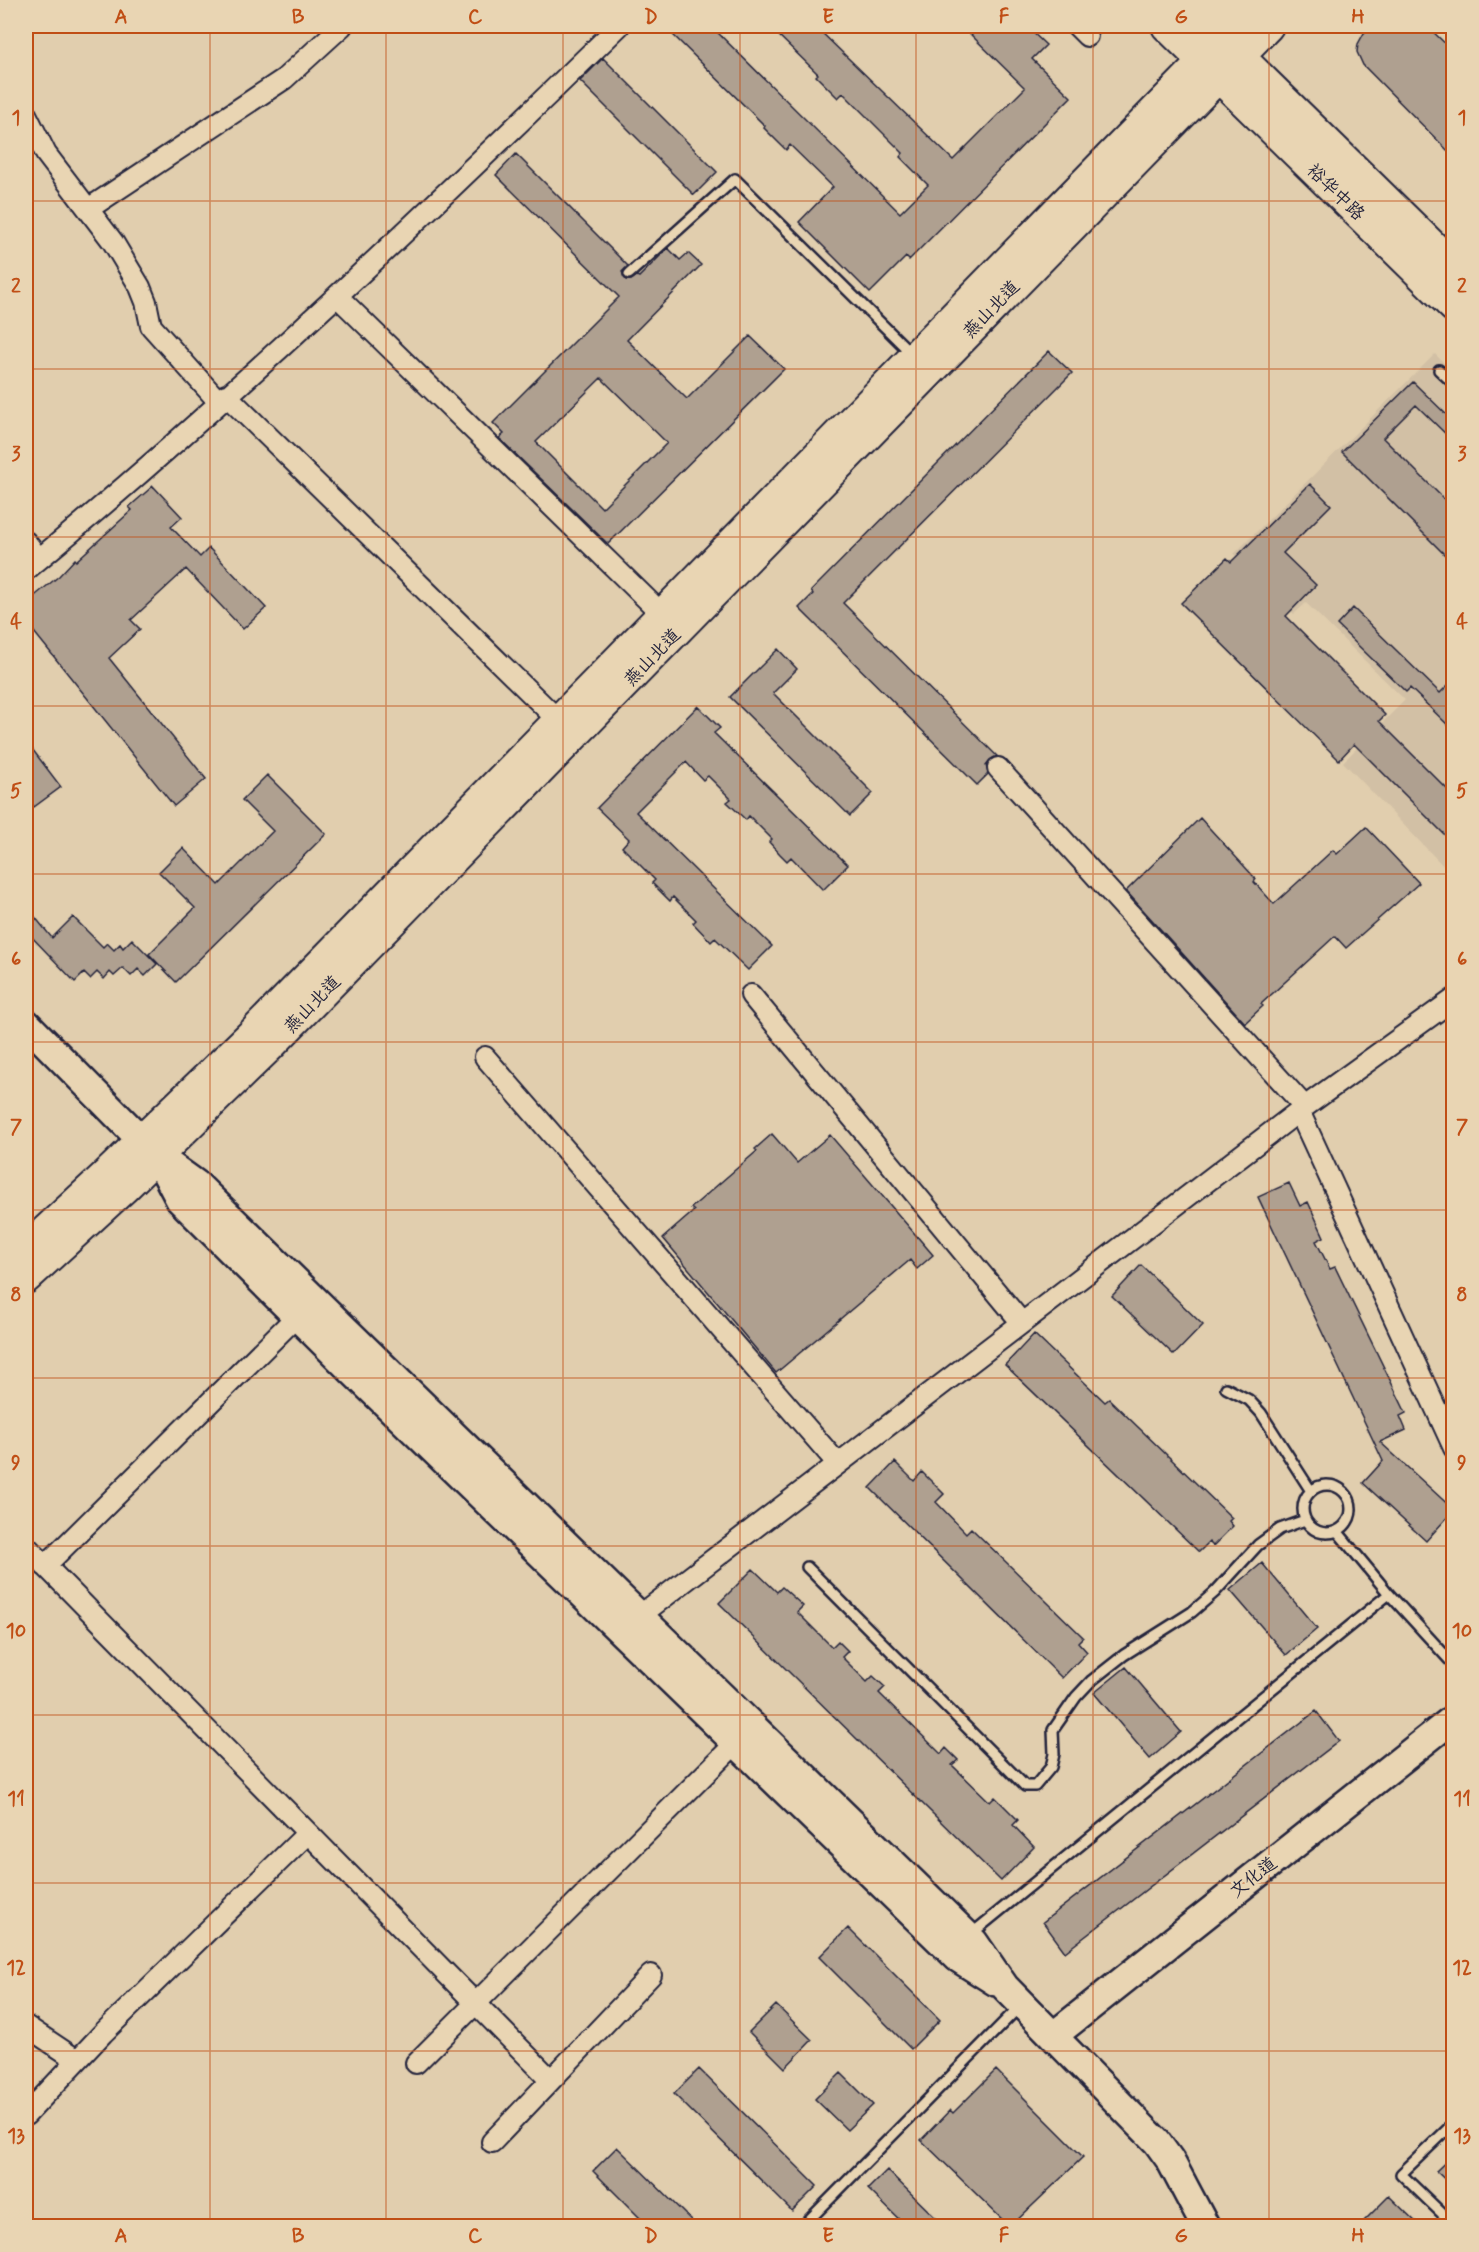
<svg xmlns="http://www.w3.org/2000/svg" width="1479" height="2252" font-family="Mynerve,'LXGW WenKai TC',sans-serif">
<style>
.built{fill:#d2c0a5}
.building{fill:#afa090;stroke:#22223b;stroke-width:1.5;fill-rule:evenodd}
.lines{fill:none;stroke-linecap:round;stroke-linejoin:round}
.lane-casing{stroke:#22223b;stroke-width:14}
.street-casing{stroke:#22223b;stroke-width:24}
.secondary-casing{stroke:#22223b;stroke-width:32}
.primary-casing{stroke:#22223b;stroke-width:34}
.lane{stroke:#e9d5b3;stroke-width:9}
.street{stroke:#e9d5b3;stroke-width:20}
.secondary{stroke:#e9d5b3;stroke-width:27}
.primary{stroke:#e9d5b3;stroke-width:30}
.grid{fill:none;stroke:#c04e15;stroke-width:1.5;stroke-opacity:0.55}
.labels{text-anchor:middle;stroke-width:4.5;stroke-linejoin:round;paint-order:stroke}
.street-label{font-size:18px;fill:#22223b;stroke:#e9d5b3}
.neatline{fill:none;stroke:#c04e15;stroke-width:2}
.grid-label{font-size:20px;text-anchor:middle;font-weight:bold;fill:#c04e15}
</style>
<rect width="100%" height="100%" fill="#e1ceae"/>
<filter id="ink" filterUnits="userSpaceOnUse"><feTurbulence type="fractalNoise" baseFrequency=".0167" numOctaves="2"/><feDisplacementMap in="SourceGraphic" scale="12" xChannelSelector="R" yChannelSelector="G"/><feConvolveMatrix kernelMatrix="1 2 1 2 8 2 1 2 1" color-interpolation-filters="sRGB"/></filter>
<g filter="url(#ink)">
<!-- built -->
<path class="built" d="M1435 354 1453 372V876L1343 762 1405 700 1306 603 1294 614 1234 554Z"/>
<!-- building -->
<path class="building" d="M664 26H711L900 213 928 185 900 157 903 153 843 93 838 98 816 76 818 74 769 26H815L953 160 1025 88 962 26H1026L1046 45 1032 59 1071 97 909 260 906 257 870 293 799 222 833 187 790 145 786 150 764 128 765 126Z
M1372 26H1427L1454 52V157L1363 65 1357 52 1358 44 1364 33Z
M603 58 717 172 694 195 580 81Z
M516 154 628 266 622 272 626 280H631L637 276 639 277 668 248 680 260 688 253 701 265 627 340 687 399 750 336 784 369 608 544 499 438 504 434 493 423 619 297 496 175ZM601 378 667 443 602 508 536 442Z
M1049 351 1072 373 843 603 997 756 990 760 986 765 988 774 977 785 799 608 813 594 811 591Z
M1413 382 1454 422V442L1416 405 1383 438 1454 509V564L1342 452Z
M1310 484 1331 505 1283 553 1316 585 1286 616 1385 715 1379 721 1454 796V844L1354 744 1339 760 1181 603 1227 558 1231 562Z
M153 486 182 517 171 527 200 557 209 548 266 608 243 629 186 569 131 620 140 629 109 658 206 779 174 806 26 622V603L59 576 75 559 76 561 132 510 129 507Z
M1353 608 1440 693 1454 679V731L1410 688 1406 692 1337 625Z
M778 649 797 669 773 693 873 793 850 816 730 697Z
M698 706 720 728 714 733 848 865 823 890 791 857 787 861 780 854 769 842 772 839 749 816 746 820 727 802 731 799 708 776 703 780 686 762 636 812 772 946 748 970 715 938 711 942 693 923 696 920 673 897 670 901 652 883 655 880 622 847 629 839 597 808Z
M26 741 61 787 34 807 26 795Z
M267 775 326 834 176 982 149 954 195 908 159 872 183 848 219 885 273 831 242 800Z
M1200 818 1256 879 1254 882 1274 904 1333 850 1337 854 1366 827 1419 883 1346 948 1335 936 1261 1004 1263 1006 1245 1023 1126 891Z
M26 906 52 938 73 917 103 947 107 943 114 950 120 944 123 948 132 939 157 964 145 976 138 969 131 976 123 968 114 976 110 972 104 979 97 972 90 979 84 973 75 982 26 931Z
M772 1134 797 1163 830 1135 933 1255 917 1269 910 1260 776 1373 663 1238 694 1211 691 1208 757 1151 755 1149Z
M1289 1183 1300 1206 1308 1202 1324 1237 1316 1241 1330 1269 1335 1267 1406 1413 1400 1416 1406 1430 1380 1442 1454 1510 1426 1541 1363 1483 1383 1461 1258 1197Z
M1141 1265 1203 1325 1174 1355 1112 1296Z
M1034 1334 1105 1402 1109 1399 1232 1518 1229 1521 1233 1526 1213 1546 1209 1542 1199 1552 1005 1365Z
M895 1462 914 1481 922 1472 944 1494 936 1502 966 1533 971 1528 1083 1637 1078 1642 1087 1652 1062 1678 870 1488Z
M1262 1563 1317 1629 1286 1655 1230 1590Z
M753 1569 777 1592 782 1587 803 1606 797 1612 832 1647 838 1641 848 1651 842 1657 867 1682 873 1676 885 1687 879 1693 941 1754 946 1748 958 1760 952 1765 990 1802 995 1797 1018 1820 1013 1825 1034 1847 1001 1881 719 1603Z
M1126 1667 1181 1732 1150 1759 1094 1693Z
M1316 1711 1339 1741 1065 1952 1043 1922Z
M848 1928 940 2020 911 2049 819 1957Z
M776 2005 812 2040 785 2068 749 2032Z
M699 2069 817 2186 792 2211 674 2094Z
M996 2070 1083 2157 1011 2226H1009L921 2140 950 2110 953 2113Z
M841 2073 873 2105 847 2130 815 2099Z
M617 2147 697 2226H648L593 2171Z
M1454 2154V2188L1436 2171Z
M887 2170 944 2226H906L868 2189Z
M1389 2196 1420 2226H1359Z"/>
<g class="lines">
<defs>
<path id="lane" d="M629 274 735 179 911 353
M1439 370 1454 384
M1226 1388 1249 1400 1261 1413 1311 1491
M1303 1509a24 24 0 1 1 48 0a24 24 0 1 1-48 0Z
M1337 1531 1389 1594 1454 1665
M807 1567 1025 1786H1035L1051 1767 1054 1754 1053 1730 1076 1697 1091 1681 1124 1655 1192 1612 1215 1592 1258 1545 1280 1529 1305 1520
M970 1935 1389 1594
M1454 2123 1401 2174 1454 2225
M803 2226 1020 2006"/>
<path id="street" d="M1077 26 1087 36
M26 114 46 154 113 242 140 287 146 302 151 326 219 402
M88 209 284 79 342 26
M337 296 663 615
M226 395 559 721
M26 542 39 559
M26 570C233 399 427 213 619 26
M998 768 1305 1107
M751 995 1022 1323
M485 1057 838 1464
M1299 1111 1454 1448
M26 1546 551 2080
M45 1566 297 1316
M638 1617 1299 1111 1454 999
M26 2026 77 2060
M416 2063 736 1743
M26 2115 103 2033 308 1833
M492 2142 651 1975"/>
<path id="secondary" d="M26 1023 157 1156 196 1184 974 1942 1005 1987 1157 2142 1170 2160 1205 2226
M160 1162 180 1200 352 1371 958 1958 996 1982
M1053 2036 1454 1718"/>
<path id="primary" d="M1167 26 1454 307
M1208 26 1454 267
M26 1249 108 1173 254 1032 1238 26
M26 1278 123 1189 269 1047 1268 26"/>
</defs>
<!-- lane casing -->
<use href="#lane" class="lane-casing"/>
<!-- street casing -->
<use href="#street" class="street-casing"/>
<!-- secondary casing -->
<use href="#secondary" class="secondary-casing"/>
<!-- primary casing -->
<use href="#primary" class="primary-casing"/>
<!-- lane -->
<use href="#lane" class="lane"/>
<!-- street -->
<use href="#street" class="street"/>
<!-- secondary -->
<use href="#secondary" class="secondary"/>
<!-- primary -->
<use href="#primary" class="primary"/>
</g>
</g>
<!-- grid -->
<path class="grid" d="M210 26V2226M386 26V2226M563 26V2226M740 26V2226M916 26V2226M1093 26V2226M1269 26V2226M26 201H1454M26 369H1454M26 537H1454M26 706H1454M26 874H1454M26 1042H1454M26 1210H1454M26 1378H1454M26 1546H1454M26 1715H1454M26 1883H1454M26 2051H1454"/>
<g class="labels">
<!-- street labels -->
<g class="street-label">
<text transform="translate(1336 192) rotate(44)" y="6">裕华中路</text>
<text transform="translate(991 309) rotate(-46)" y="6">燕山北道</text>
<text transform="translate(652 657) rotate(-46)" y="6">燕山北道</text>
<text transform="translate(312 1004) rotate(-46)" y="6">燕山北道</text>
<text transform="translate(1253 1877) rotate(-38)" y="6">文化道</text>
</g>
</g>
<!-- margin -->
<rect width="1479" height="2252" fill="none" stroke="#e9d5b3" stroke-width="66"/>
<rect x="33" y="33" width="1413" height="2186" class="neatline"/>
<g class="grid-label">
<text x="121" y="23">A</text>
<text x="298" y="23">B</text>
<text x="475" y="23">C</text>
<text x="651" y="23">D</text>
<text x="828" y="23">E</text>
<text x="1004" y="23">F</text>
<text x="1181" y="23">G</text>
<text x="1358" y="23">H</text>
<text x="16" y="124">1</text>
<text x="1462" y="124">1</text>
<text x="16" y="292">2</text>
<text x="1462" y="292">2</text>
<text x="16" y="460">3</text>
<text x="1462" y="460">3</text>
<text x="16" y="628">4</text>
<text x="1462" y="628">4</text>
<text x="16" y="797">5</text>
<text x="1462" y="797">5</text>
<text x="16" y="965">6</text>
<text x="1462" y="965">6</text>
<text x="16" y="1133">7</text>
<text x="1462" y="1133">7</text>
<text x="16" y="1301">8</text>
<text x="1462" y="1301">8</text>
<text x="16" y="1469">9</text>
<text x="1462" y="1469">9</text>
<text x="16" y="1637">10</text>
<text x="1462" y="1637">10</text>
<text x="16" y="1805">11</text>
<text x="1462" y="1805">11</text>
<text x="16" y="1974">12</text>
<text x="1462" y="1974">12</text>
<text x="16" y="2142">13</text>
<text x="1462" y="2142">13</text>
<text x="121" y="2242">A</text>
<text x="298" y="2242">B</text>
<text x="475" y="2242">C</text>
<text x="651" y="2242">D</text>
<text x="828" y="2242">E</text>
<text x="1004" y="2242">F</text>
<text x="1181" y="2242">G</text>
<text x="1358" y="2242">H</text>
</g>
</svg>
